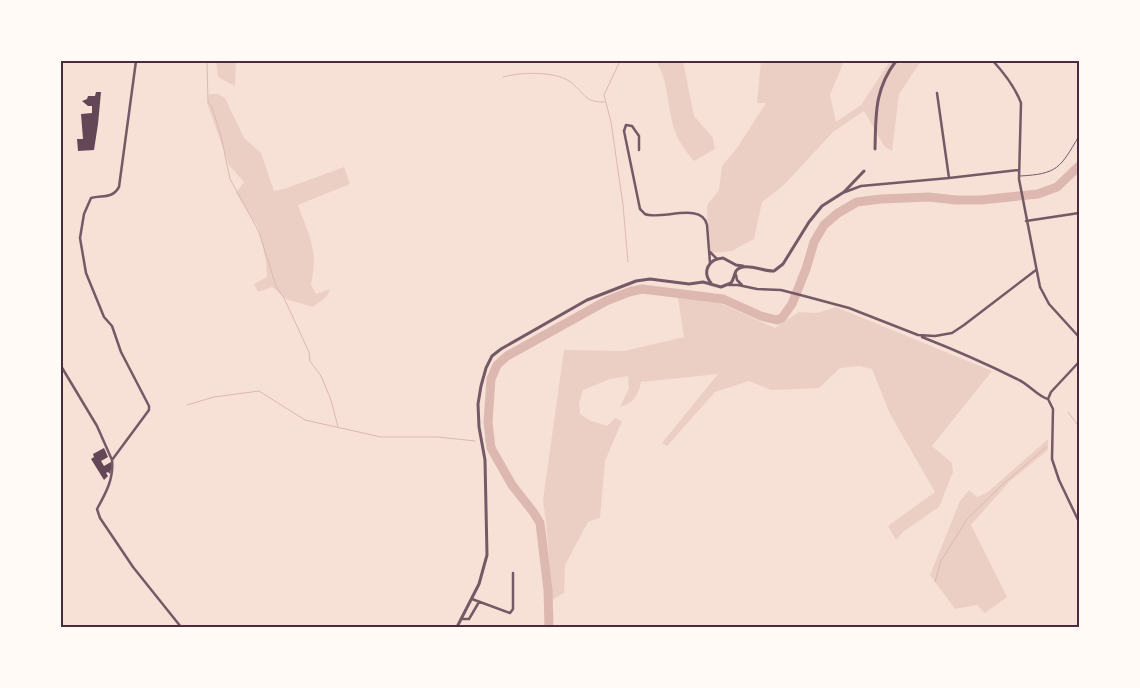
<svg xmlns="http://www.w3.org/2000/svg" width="1140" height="688" font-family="Ubuntu,sans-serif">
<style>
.green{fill:#ebcfc5}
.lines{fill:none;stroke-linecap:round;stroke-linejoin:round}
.stream{stroke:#dcb8b0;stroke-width:1}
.river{stroke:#dcb8b0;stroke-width:9}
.building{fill:#644757}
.service{stroke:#755966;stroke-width:1}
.minor{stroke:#755966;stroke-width:2.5}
.tertiary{stroke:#755966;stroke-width:3}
.neatline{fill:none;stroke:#4a2c40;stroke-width:2}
</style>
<rect width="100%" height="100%" fill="#f7e1d7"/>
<!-- green -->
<path class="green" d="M216 61H236L235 86 218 77Z
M656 61H683L694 116 713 138 715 149 694 161C687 153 680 144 676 134 666 110 670 83 656 61Z
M761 61H844L830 95 836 122 861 105 890 61H921L899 94 892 151 884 146 864 111 833 132 784 185 762 202 754 239 732 251 711 253 708 247 707 205 719 190 722 166 737 148 766 103H757Z
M209 94H218L225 98 244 138 261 153 274 191 287 188 344 167 350 184 298 205C309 237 319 249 311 284L316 294 330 289 327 296 313 307 286 299 272 287 258 292 254 284 267 277 266 261 258 227 236 193 244 182 229 165 207 103Z
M678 298 715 301 775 328 799 312 817 313 836 307 992 371 932 446 952 463 953 472 939 507 904 531 896 540 888 526 935 492 890 414 872 369 859 366 840 368 819 388 771 390 749 381 715 392 667 446 662 443 718 374 641 382C639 394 633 404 620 407L629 388 628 376 610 379 583 390 579 403 580 414 589 420 607 426 615 418 622 421 605 461 600 518 588 522 565 565 564 593 552 600 546 522 543 500 564 350 624 351 684 337Z
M1048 439V450L1009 482 971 525 1007 597 985 613 977 605 955 609 930 575 960 501 969 490 977 497 988 492Z"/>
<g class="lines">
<!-- stream -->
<path class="stream" d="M207 61 208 102 212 107 221 136 230 179 259 232 276 286 284 298 309 352 310 361 321 376 331 400 338 427
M620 61 604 95 611 122 623 205 628 262
M503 77C520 72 554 71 569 81 584 91 583 103 605 102
M631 286V291
M187 405 214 397 259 391 305 420 381 437H438L475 441
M1068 412 1079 427
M485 440 490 439
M935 582 941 561 967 519 1002 485 1046 447"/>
<!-- river -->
<path class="river" d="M549 627 548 590 540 523 534 513 512 485 491 448 488 422 491 379 497 365 507 356 606 301 629 292 642 289 723 299 761 316 777 320 782 318 792 304 806 269 814 242 824 225 838 213 857 202 881 199 929 197 956 200H981L1038 194 1057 187 1079 166"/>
</g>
<!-- building -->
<path class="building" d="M96 92H101L98 124 94 150 78 151 77 139H83L81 114 92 113V106H88L82 101 87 99 88 96H95Z
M104 448 108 457 101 461 104 466 111 462 112 464 110 474 108 472 106 473 108 476 104 480 91 459 94 457 93 454Z"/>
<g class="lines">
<!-- service -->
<path class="service" d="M1020 176C1058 174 1060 168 1079 136"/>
<!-- minor -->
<path class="minor" d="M993 61C1005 74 1015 87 1021 103L1019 179 1040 287 1049 304 1079 337
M937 93 949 178
M639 150V136L632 126 626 125 624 131 640 209C640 209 644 213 645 214 660 221 702 201 707 225L710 263
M845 192 861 186 949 178 1019 170
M1026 221 1079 213
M710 252 717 259
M736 275 737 280 742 285
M729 285H738L757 289 781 290 808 297 849 308 918 335 935 336 952 333 964 325 1036 270
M922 337C955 350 987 364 1019 380 1028 384 1040 398 1048 399
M1079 362 1051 392 1048 399 1053 409 1052 459 1059 480 1079 522
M61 366 97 426 112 460C114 478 106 493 97 509L100 518 133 567 181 627
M112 460 149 410V406L121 352 112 326 104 317 86 273 80 238 84 214 91 198C103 195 112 199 119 187L136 61
M472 599 510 613 513 609V573
M461 619H469L479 602"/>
<!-- tertiary -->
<path class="tertiary" d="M875 149C876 115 874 90 896 61
M711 283C702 272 708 259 723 258L736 265 743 266
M457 627 479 584 487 555 485 460 479 427 478 404 481 386 486 368 492 356 501 349 587 300 636 281 650 279 689 284 703 282 721 287 731 283C734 279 734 275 736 271 743 261 764 272 774 271L783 264 809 222 822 206 844 192 864 171"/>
</g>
<!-- border -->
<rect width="1140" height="688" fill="none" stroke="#fffaf5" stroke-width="125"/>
<rect x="62" y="62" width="1016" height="564" class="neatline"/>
</svg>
